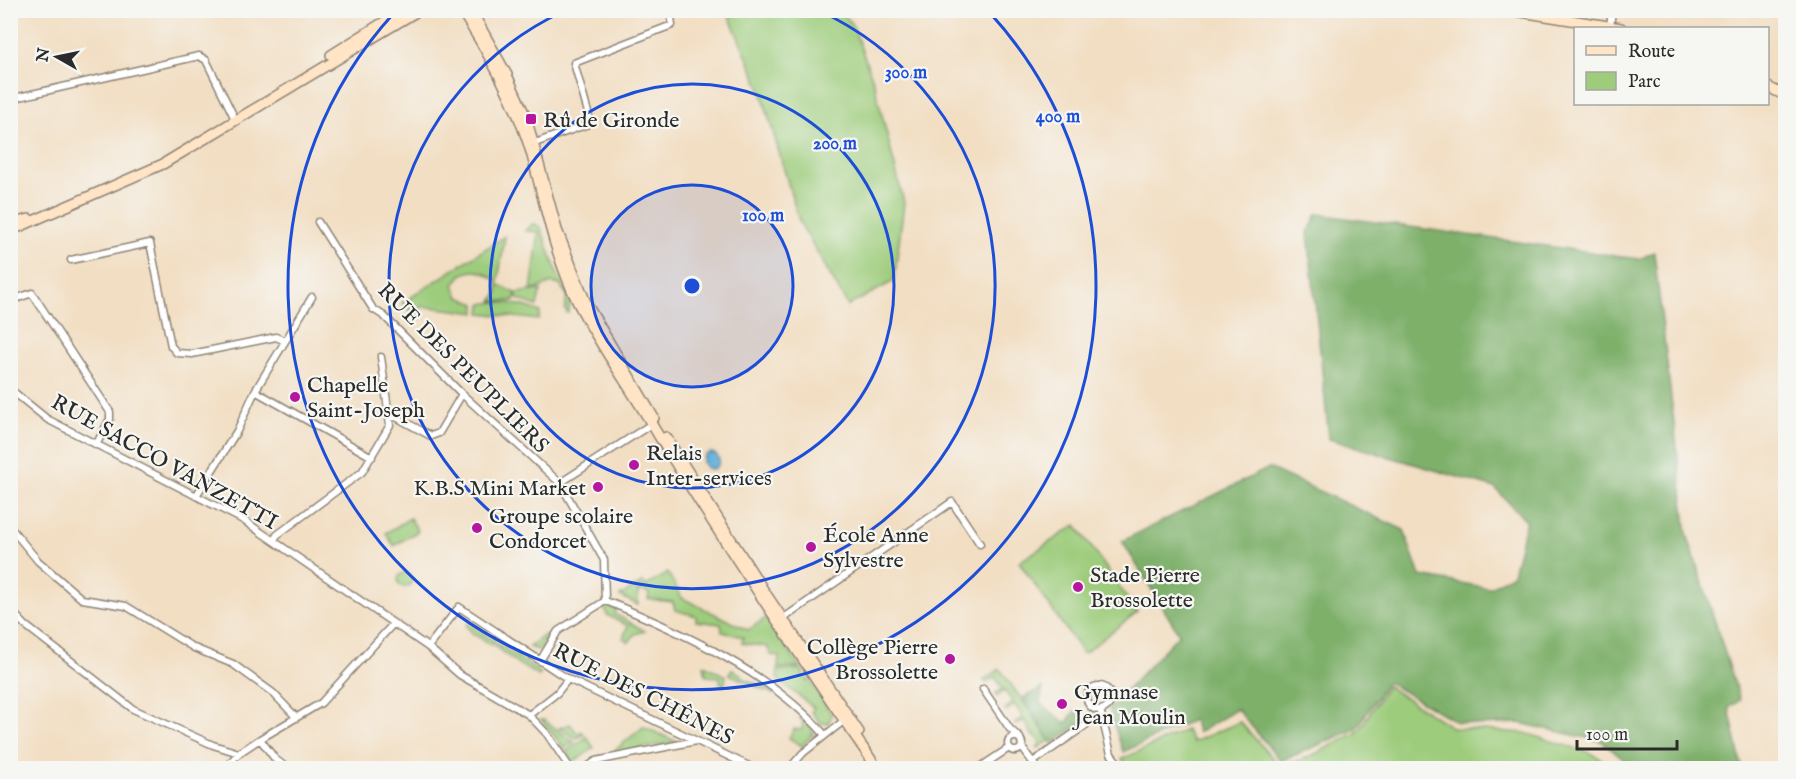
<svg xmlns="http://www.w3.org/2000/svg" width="1796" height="779" font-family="'IM FELL English',serif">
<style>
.green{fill:#9dcc7b;stroke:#647c53;stroke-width:1.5}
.forest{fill:#7eb06b;stroke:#546e4b;stroke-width:1.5}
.water{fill:#5fafda;stroke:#456d82;stroke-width:1.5}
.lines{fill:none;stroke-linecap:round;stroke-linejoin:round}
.street-casing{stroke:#8e8476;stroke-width:9}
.secondary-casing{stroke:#8e8476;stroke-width:12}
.street{stroke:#fff;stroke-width:6}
.secondary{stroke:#ffe4c6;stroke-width:9}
.ring{fill:none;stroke:#1d4ed8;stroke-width:3}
.poi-dot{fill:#b5179e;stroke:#f6f6f2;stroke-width:2}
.labels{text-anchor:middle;stroke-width:4.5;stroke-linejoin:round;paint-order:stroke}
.poi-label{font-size:22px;fill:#2b2b2b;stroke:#f6f6f2;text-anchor:start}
.street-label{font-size:22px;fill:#2b2b2b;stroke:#f6f6f2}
.centre{fill:#1d4ed8;stroke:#f6f6f2;stroke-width:3}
.ring-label{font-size:18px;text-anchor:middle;font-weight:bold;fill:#1d4ed8;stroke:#f6f6f2;stroke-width:4.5;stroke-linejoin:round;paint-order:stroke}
</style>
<rect width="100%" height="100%" fill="#f6f6f2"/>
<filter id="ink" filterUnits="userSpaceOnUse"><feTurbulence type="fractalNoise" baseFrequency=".0167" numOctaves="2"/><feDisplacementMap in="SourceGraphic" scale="12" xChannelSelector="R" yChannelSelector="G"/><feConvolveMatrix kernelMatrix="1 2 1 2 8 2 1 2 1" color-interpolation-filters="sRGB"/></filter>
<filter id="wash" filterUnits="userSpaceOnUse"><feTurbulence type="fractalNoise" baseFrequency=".008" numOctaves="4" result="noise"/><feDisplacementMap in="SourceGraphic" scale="24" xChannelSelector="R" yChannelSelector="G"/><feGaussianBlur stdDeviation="1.35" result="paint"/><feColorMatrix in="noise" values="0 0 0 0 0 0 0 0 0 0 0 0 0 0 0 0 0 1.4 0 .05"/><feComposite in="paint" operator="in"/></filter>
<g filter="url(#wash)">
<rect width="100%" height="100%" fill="#f2dec2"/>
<!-- green -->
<path class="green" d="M727 11H842L853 26 874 83 904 203 894 281 848 306 799 221 760 87Z
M534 223 541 228 558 275 572 301 568 313 565 310 567 295 560 285 552 283 531 291 539 232 525 231Z
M505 236 498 282C485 272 476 267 461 275L454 285 459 297 476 304V313L422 306 419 318 402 303Z
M497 284 516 293 514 301H492L498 292Z
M541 290 537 306 517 299V293Z
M495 302C512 303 526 305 540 312L539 320 481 313 482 304Z
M410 518 418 531 394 546 386 533Z
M1076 525 1137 612 1083 654 1019 562Z
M398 580a7 7 0 1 1 14 0a7 7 0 1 1-14 0Z
M668 573 682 598 748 630 766 618 800 667 778 668 779 656 770 655 768 647 742 643 743 637 722 632 721 624 696 621V616L675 610 673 602 648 599 649 593 638 590V605L620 596 643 582 646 586Z
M604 607 617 609 615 614 645 631 635 634 629 642 623 638 628 626 607 615Z
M468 623 495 641 492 645 473 634 466 626Z
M545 635H549L539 650 529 647Z
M497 643 541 673 539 676C523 668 509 658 495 646Z
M704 665 726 676 724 686 720 682V677L706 676Z
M732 669 742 675 741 677 761 686 763 682 775 695 729 674Z
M802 669 804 673 802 674 807 681 809 679 832 715 828 724 821 723 811 712 814 708 777 679 778 670Z
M1000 669 1050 740 1037 749 1040 744 1035 735 1033 736 1024 720 1016 725 1015 723 1023 717 1015 705 1006 711 1005 709 1013 703 1005 691 997 697 995 694 1003 689 995 677 986 683 984 680Z
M1387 686 1453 728 1525 733 1591 753 1616 768H1128L1122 759 1186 730 1193 742 1240 722 1280 766 1307 758 1358 732Z
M799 718H802L814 733 802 746 789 738 794 729 802 730 803 720Z
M541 720H544L574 742 564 748Z
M570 724 578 734 581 731 585 735 576 738 559 728Z
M644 727 677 742 610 754 642 728Z
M587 737 594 748 573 762 566 751Z"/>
<!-- forest -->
<path class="forest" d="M1317 214 1639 259 1654 252 1687 534 1740 700 1729 708 1742 768H1634L1601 741 1519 723 1481 725 1457 722 1387 682 1356 729 1281 761 1237 709 1198 733 1193 720 1123 752 1109 709 1179 634 1122 541 1269 468 1404 530 1420 576 1489 588 1513 574 1526 521 1495 488 1329 439 1308 233Z
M1043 687 1040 703 1066 723 1075 711 1084 721 1052 744 1023 698Z"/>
<!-- water -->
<path class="water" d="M703 461a8 8 0 1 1 16 0a8 8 0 1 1-16 0Z"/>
</g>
<g filter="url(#ink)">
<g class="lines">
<defs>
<path id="street" d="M1610 27 1612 10
M10 99 199 56 206 60 234 117
M535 143 591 123 574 63 672 25 670 10
M318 222 373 309 384 316 462 394 560 483 604 560 605 601
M71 260 150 243 171 346 177 353 192 354 276 337 285 341
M10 301 32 293 110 412V419L96 445
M10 389 47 419 243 520 428 647 460 675 529 715 547 734 570 768
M255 391 372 457
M389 418 396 417 431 436 439 433 462 394
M560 483 653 423
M196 496 237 431 255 391 312 297
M10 527 38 561 82 599 126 606 194 648 233 664 273 693 295 716
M274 540 277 535 362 472 390 425 381 357
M10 609 25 625 133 709 213 745 239 753
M781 620 952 502 980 544
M428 647 459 607 568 679 753 768
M540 661 558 631 605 601 611 603C684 633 772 674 824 734
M1087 698a12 12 0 1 1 24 0a12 12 0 1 1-24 0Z
M983 689 1010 729 1020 738 1023 749 1037 768
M1101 713 1111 754 1122 768
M529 715 557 693 568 679
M1008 744a7 7 0 1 1 14 0a7 7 0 1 1-14 0Z
M260 739 275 759 287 768
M1033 762 1086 725
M225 768 239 753 260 739 321 703 393 624
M586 768 596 761 696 741
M790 768 803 753 846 719
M979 768 1009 748"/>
<path id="secondary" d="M461 10C490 55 516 102 531 152 545 204 554 255 578 303 600 345 627 383 651 423 722 541 799 655 877 768
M471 10 507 75 526 117 557 230 586 303 654 418
M1508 10 1621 28
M331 55 403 10
M1768 87 1786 96
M10 224 29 219
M10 231 163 164 419 10
M666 437 764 591 859 732"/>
</defs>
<!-- street casing -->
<use href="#street" class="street-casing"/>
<!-- secondary casing -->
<use href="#secondary" class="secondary-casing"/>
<!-- street -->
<use href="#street" class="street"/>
<!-- secondary -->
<use href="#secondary" class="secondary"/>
</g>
</g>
<!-- distance rings -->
<circle cx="692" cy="286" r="101" fill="#1d4ed8" fill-opacity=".12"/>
<g class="ring">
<circle cx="692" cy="286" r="101"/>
<circle cx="692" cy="286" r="202"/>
<path d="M820 11A303 303 0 1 1 564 11"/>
<path d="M990 13A404 404 0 1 1 394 13"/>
</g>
<!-- markers -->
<g class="poi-dot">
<rect x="525" y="113" width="12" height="12" rx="3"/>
<circle cx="295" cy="397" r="6"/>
<circle cx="634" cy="465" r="6"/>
<circle cx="598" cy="487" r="6"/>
<circle cx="477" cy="528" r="6"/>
<circle cx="811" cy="547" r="6"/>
<circle cx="1078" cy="587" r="6"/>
<circle cx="950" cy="659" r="6"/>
<circle cx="1062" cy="704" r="6"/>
</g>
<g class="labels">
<!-- poi labels -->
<g class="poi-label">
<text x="543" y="127">Rû de Gironde</text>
<text x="307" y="392">Chapelle<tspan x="307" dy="25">Saint-Joseph</tspan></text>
<text x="646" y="460">Relais<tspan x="646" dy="25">Inter-services</tspan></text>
<text x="586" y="495" text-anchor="end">K.B.S Mini Market</text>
<text x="489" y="523">Groupe scolaire<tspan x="489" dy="25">Condorcet</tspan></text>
<text x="823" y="542">École Anne<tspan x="823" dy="25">Sylvestre</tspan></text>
<text x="1090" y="582">Stade Pierre<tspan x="1090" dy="25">Brossolette</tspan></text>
<text x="938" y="654" text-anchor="end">Collège Pierre<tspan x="938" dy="25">Brossolette</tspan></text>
<text x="1074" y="699">Gymnase<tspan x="1074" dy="25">Jean Moulin</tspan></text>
</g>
<!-- street labels -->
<g class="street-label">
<text transform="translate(464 367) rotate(45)" y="8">RUE DES PEUPLIERS</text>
<text transform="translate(165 461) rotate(29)" y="8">RUE SACCO VANZETTI</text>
<text transform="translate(644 693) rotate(27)" y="8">RUE DES CHÊNES</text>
</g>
</g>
<circle cx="692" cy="286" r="9" class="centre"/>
<g class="ring-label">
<text x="906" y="78">300 m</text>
<text x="1058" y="122">400 m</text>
<text x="835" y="149">200 m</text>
<text x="763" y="221">100 m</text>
</g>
<!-- margin -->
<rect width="1796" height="779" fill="none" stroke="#f6f6f2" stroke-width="36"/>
<!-- legend -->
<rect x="1574" y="27" width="195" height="78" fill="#f6f6f2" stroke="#a5a5a2" stroke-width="1.5"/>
<rect x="1586" y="46" width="30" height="9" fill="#ffe4c6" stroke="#a5a5a2" stroke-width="1.5"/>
<text x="1628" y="57" font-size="18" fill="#2b2b2b">Route</text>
<rect x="1586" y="72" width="30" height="18" fill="#9dcc7b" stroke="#a5a5a2" stroke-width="1.5"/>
<text x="1628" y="87" font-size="18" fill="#2b2b2b">Parc</text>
<!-- north arrow -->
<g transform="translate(57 57) rotate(279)" stroke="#f6f6f2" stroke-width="4.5" paint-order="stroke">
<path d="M0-4.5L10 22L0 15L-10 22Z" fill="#2b2b2b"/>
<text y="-9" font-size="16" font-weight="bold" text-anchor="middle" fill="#2b2b2b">N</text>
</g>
<!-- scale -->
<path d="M1577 740v9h100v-9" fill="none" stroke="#2b2b2b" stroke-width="3"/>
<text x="1586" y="740" font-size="18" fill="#2b2b2b" stroke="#f6f6f2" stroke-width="4.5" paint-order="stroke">100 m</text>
</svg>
